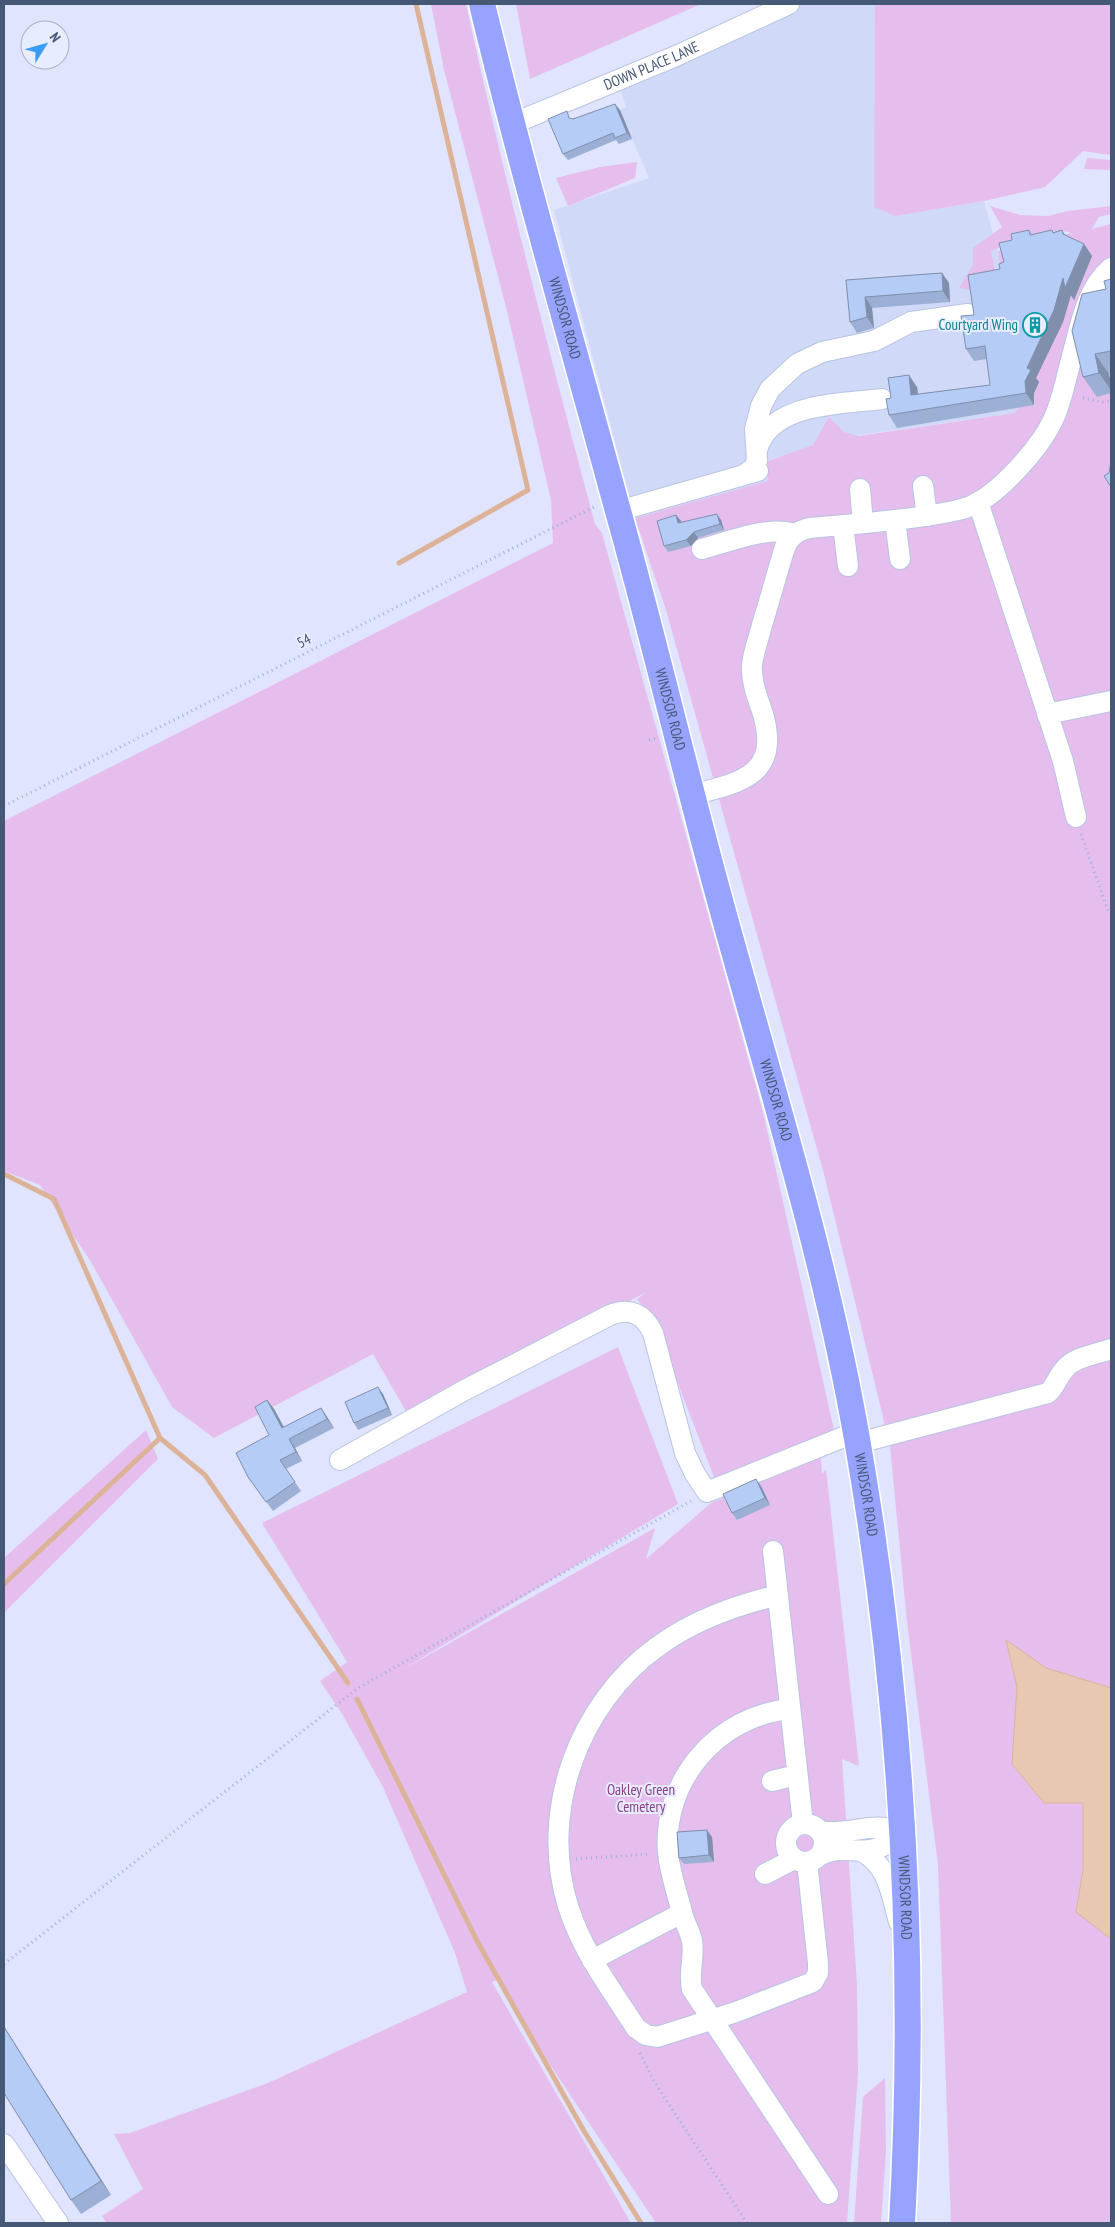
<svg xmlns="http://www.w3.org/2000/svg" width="1115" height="2227" font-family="'PT Sans Narrow',sans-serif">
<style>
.residential{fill:#d1d9f8}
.green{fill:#e5beed}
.water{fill:#e9c8b3;stroke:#dcb399}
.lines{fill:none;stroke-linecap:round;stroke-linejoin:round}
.stream{stroke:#dcb399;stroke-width:5}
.minor-casing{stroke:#b8c4e1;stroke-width:22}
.major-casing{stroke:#fff;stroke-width:29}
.path{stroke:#99b1db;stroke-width:3;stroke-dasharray:1 4;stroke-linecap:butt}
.minor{stroke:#fff;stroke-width:20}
.major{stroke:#96a4ff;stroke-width:26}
.wall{fill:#9cafd4}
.shaded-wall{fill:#7f8fac}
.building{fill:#b5ccf6;stroke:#7f8fac}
.labels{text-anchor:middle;stroke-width:4;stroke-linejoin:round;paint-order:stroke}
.street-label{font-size:15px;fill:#455977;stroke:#e8ecff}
.culture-label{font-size:15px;fill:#0d838f;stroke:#e8ecff;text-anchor:end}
.park-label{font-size:15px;fill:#87418a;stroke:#e8ecff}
</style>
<rect width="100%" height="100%" fill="#e0e4fe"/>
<!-- residential -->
<path class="residential" d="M799 4H875V207L895 216 984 201 998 251 1019 406 1015 413 859 435 771 459 776 479 635 518 554 210 649 178 620 110 626 107 620 88 755 31Z"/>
<!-- green -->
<path class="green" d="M431 4H466C504 178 549 352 595 524L602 533 763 1112 834 1430 715 1480 654 1321 637 1299 645 1293 407 1413 373 1354 214 1438 172 1407 91 1262 40 1185 4 1171V821L553 543 551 500 506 307 444 70Z
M516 4H701L530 79Z
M875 4H1111V155L1083 151 1045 187 984 201 895 216 874 207Z
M1087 158 1111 160V170L1084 169Z
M637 162 635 178 568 206 556 178 600 167Z
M990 206 1020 215 1048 216 1067 211 1111 206V214L1099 217 1092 229 1111 224V2223H951L938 1865 907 1622 890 1446 824 1174 666 610 635 518 768 481V461L813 445 829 417 844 432 858 436 1015 413 1019 406 998 251 1072 233C1051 226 1012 243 991 251L999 293 959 288 973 265V248L1002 227Z
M618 1347 678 1504 400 1671 655 1528 646 1559 711 1503 821 1457 822 1474 826 1469 859 1766 842 1759 857 1985 858 2074 847 2223H656L514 2011 499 1979 492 1982 631 2223H107L102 2216 143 2189 114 2134 130 2133 268 2083 467 1992 455 1953 383 1787 341 1712 320 1681 347 1662 262 1523Z
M146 1430 158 1459 4 1613V1558Z
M885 2078 886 2151 881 2223H854L863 2097Z"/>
<!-- water -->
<path class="water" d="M1006 1640 1046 1668 1111 1688V1939L1076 1912 1083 1870V1803H1044L1012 1764 1017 1687Z"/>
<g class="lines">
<!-- stream -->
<path class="stream" d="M399 563 528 490 416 4
M4 1174 54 1199 160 1438
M4 1584 160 1438 205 1475 348 1683
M357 1699 477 1941 584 2131 641 2223"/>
<defs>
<g id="minor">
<path id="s1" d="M512 124 676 56 789 4"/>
<path d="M757 450C770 402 843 404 882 399"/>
<path d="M745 474 753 469 757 461 755 429 761 406 770 389 797 364 822 352 874 341 911 322 968 314"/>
<path d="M923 486 927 516"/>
<path d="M860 489 863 523"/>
<path d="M978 502 1063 761 1076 817"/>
<path d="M618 511 758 471"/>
<path d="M895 520 900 559"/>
<path d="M843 525 848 566"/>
<path d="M702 549C727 542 770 525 794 534"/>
<path d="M1047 714 1111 701"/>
<path d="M691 795C739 783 781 776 763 714 758 699 751 682 752 666 753 652 759 638 762 625 770 599 777 573 785 547 790 536 797 531 810 528 850 524 891 522 931 515 944 513 959 511 971 506 1000 493 1041 447 1054 418 1062 400 1066 379 1071 360 1080 328 1085 290 1111 268"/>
<path d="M858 1443 1048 1393C1055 1387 1057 1378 1064 1370 1073 1357 1097 1354 1111 1349"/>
<path d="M340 1460 463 1391 610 1315C630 1307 644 1314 653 1333L685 1453 695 1474 707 1492 856 1432"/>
<path d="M773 1551 803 1824"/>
<path d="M778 1595C735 1606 693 1620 657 1647 578 1704 539 1812 568 1906 582 1951 611 1989 636 2028L646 2035 657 2037 736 2012 813 1982 818 1973V1963L807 1862"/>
<path d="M790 1709C718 1716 662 1780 668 1853 670 1873 677 1893 682 1912 684 1922 690 1931 692 1941 695 1957 688 1973 692 1989L828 2194"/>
<path d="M772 1781 797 1775"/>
<circle cx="805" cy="1843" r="19"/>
<path d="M861 1851C889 1865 891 1895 899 1922"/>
<path d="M819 1856C846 1840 869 1865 901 1833 876 1819 847 1837 820 1831"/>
<path d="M765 1874 794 1859"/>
<path d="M592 1960 682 1913"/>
<path d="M4 2144 58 2223"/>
</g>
<g id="major">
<path id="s2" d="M482 4C523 174 572 342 618 511 654 639 684 769 719 897 768 1077 825 1255 857 1439 902 1697 917 1962 902 2223"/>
</g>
</defs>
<!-- minor casing -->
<use href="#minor" class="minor-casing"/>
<!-- major casing -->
<use href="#major" class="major-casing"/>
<!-- path -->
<path class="path" d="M1083 398 1102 402 1111 401
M649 740 657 738
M4 806 596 506
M1081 834 1108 911 1111 910
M576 1859 650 1854
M4 1964 358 1688 691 1501
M640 2053 655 2083 747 2223"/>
<!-- minor -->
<use href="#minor" class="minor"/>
<!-- major -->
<use href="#major" class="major"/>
</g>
<!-- wall -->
<path class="wall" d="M620 110 632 139 619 144 616 140 568 160 563 154 571 118 573 119Z
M1029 230 1032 235 1054 232 1062 230 1066 236 1084 244 1092 256 1074 300 1071 295 1063 322 1036 378 1039 382 1034 393V405L897 428 889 415 891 398 917 387 918 394 990 385 987 359 974 361 966 349 974 315 1004 262 1012 240Z
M942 273 949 283 950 302 872 308 874 328 857 333 850 322 846 280Z
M1111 279V373L1109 374 1111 385V393L1097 397 1083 377 1106 289Z
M676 515 681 522 721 520 724 530 698 538 691 546 668 552 664 546Z
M383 1394 392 1415 358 1430 354 1423Z
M267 1400 274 1409 284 1427 321 1408 327 1417 334 1428 295 1448 302 1461 286 1469 301 1491 273 1511 248 1477 269 1435Z
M761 1486 770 1505 737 1520 732 1513Z
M712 1837 714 1862 684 1864 679 1858Z
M8 2033 111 2195 81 2214 71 2200Z"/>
<!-- shaded-wall -->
<path class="shaded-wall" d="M615 104 620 110 632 139 627 133Z
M1084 244 1092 256 1074 300 1071 295 1063 322 1036 378 1039 382 1034 393V405L1026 393 1025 381 1027 368 1063 278Z
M942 273 949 283 950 302 943 291Z
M865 297 872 308 874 328 867 317Z
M1095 354 1109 374 1111 385V390L1099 373Z
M909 375 917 387 920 407 911 395Z
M717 514 721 520 724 530 720 524Z
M676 515 681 521 683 529 678 523Z
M694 532 698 538 691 546 686 540Z
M378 1387 383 1394 392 1415 388 1408Z
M267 1400 274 1409 289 1437 282 1428Z
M321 1408 327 1417 334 1428 327 1419Z
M289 1439 295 1448 302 1461 296 1452Z
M756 1479 761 1486 770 1505 765 1498Z
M707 1830 712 1837 714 1862 709 1855Z
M4 2026 8 2033 111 2195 101 2181Z"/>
<!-- building -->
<path class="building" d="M615 104 627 133 615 138 613 133 563 154 548 119 567 111 569 118 573 119Z
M1029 230 1030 235 1052 230 1053 233 1062 230 1063 234 1084 244 1065 288 1063 278 1054 310 1027 368 1031 370 1025 381 1026 393 889 415 886 399 891 398 888 378 909 375 911 395 990 385 985 346 966 349 961 316 974 315 968 275 1000 269 999 264 1004 262 999 243 1012 240 1011 234Z
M942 273 943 291 865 297 867 317 850 322 846 280Z
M1111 279V351L1095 354 1099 373 1083 377 1072 331 1082 294 1106 289 1104 281Z
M1111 461V487L1104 476 1109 473Z
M717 514 720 524 694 532 686 540 664 546 657 521 676 515 678 523Z
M378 1387 388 1408 354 1423 345 1402Z
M267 1400 282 1428 321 1408 327 1419 289 1439 296 1452 280 1460 295 1482 266 1502 248 1477 236 1453 269 1435 255 1407Z
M756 1479 765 1498 732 1513 723 1494Z
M707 1830 709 1855 679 1858 677 1832Z
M4 2027 101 2181 71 2200 4 2093Z"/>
<!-- icons -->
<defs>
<symbol id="building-ring" viewBox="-11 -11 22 22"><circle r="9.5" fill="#e8ecff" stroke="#0f9aa8" stroke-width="1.5"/><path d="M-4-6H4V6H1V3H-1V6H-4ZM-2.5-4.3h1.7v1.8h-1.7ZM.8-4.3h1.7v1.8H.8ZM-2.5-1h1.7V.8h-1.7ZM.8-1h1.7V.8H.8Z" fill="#0f9aa8"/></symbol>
</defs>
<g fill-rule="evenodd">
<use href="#building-ring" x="1021" y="311" width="28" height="28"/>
</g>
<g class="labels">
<!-- street labels -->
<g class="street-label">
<text dy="5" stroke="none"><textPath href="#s1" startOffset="151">DOWN PLACE LANE</textPath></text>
<text dy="5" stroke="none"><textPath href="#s2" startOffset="325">WINDSOR ROAD</textPath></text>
<text transform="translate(304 641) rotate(-27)" y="5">54</text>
<text dy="5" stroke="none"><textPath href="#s2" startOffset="730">WINDSOR ROAD</textPath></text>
<text dy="5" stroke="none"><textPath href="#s2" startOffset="1135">WINDSOR ROAD</textPath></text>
<text dy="5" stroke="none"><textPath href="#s2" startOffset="1540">WINDSOR ROAD</textPath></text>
<text dy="5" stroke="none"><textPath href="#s2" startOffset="1945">WINDSOR ROAD</textPath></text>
</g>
<!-- culture labels -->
<g class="culture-label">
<text x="1018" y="330">Courtyard Wing</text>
</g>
<!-- park labels -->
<g class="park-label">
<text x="641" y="1795">Oakley Green<tspan x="641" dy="17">Cemetery</tspan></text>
</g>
</g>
<!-- border -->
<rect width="1115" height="2227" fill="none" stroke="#455977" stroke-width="10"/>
<!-- north arrow -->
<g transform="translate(45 45) rotate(53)"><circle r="24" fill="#e8ecff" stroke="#a7b1c9"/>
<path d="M0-4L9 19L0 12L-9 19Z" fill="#3a9df3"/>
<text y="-8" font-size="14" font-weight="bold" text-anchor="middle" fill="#455977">N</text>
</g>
</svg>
